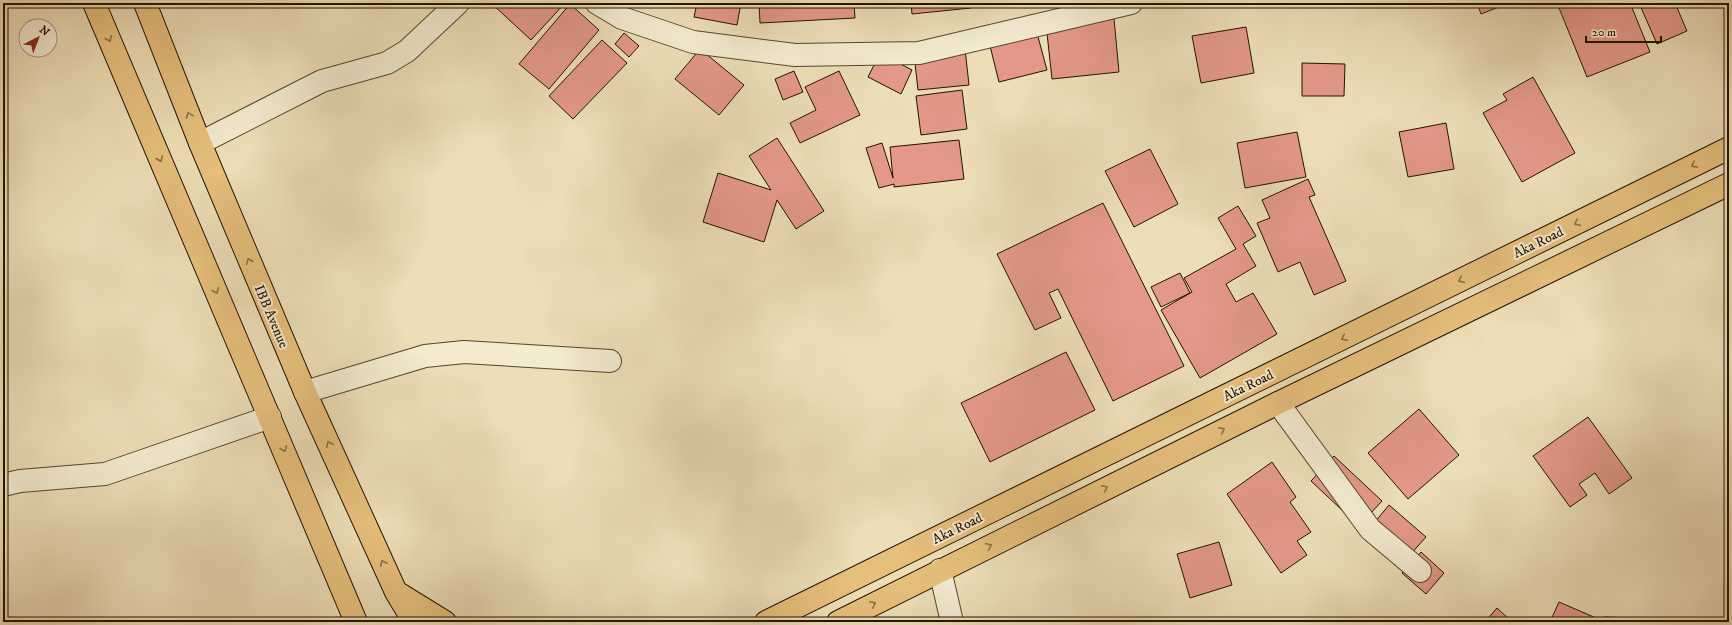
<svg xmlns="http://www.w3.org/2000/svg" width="1732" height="625" font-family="'IM FELL DW Pica',serif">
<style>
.building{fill:#e39889;stroke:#231300}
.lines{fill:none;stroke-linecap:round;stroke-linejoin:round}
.minor-casing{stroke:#55462e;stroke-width:24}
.primary-casing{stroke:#231300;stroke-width:24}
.minor{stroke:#f3ead0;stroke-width:22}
.primary{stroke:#e6bf7c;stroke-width:22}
.oneway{stroke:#8e7244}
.labels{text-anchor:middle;stroke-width:4;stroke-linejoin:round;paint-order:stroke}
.street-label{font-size:14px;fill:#231300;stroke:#f3ead0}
</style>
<rect width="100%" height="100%" fill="#ecdeb7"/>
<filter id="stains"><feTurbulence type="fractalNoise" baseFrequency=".005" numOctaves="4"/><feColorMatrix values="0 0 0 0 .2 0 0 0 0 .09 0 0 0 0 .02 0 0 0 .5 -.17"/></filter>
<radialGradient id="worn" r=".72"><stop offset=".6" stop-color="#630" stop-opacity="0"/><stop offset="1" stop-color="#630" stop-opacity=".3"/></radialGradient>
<!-- building -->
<path class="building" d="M491 3H565L531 40Z
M697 3H741L737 25 694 17Z
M759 3H854L855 18 760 23Z
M911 3H970L971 8 912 14Z
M1477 3H1509L1481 14Z
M1557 3H1630L1650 52 1587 77Z
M1639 3H1675L1687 31 1657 44Z
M570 4 599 30 549 89 519 64Z
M1113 8 1119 72 1052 79 1045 15Z
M1034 22 1047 70 999 82 987 34Z
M1246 27 1254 73 1201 83 1192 36Z
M624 33 639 46 629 57 615 44Z
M602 40 627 63 573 119 549 96Z
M700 49 744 85 719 115 675 79Z
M965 49 969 85 918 90 914 54Z
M880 53 912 70 901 94 868 77Z
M1302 63 1345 64 1344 96H1302Z
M794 71 803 92 783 100 775 79Z
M839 71 860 115 800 143 790 123 816 110 805 87Z
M1533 77 1575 153 1522 182 1483 113 1507 100 1503 94Z
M962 90 967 129 921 135 916 96Z
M1446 123 1454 169 1408 177 1399 132Z
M1297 132 1306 177 1245 188 1237 143Z
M777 138 824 211 796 229 777 200 764 242 703 222 718 173 771 190 749 156Z
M959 140 964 179 894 187V184L879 188 866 148 882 143 893 178 890 147Z
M1150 149 1178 204 1134 227 1105 171Z
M1308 179 1315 195 1309 197 1346 281 1314 295 1300 262 1278 272 1257 223 1270 218 1262 200Z
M1103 203 1184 366 1113 401 1058 289 1049 293 1061 318 1035 330 997 254Z
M1238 206 1256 236 1243 244 1256 266 1226 284 1236 302 1253 293 1277 334 1200 378 1161 310 1192 292 1184 278 1236 249 1218 218Z
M1180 273 1190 293 1161 307 1151 287Z
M1066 352 1095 410 990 462 961 403Z
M1419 409 1459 455 1408 499 1368 453Z
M1588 417 1632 478 1609 494 1595 473 1579 484 1587 495 1570 507 1533 456Z
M1334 456 1382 501 1359 526 1311 481Z
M1272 462 1296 497 1290 502 1311 532 1297 541 1307 555 1281 573 1227 494Z
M1389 505 1426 537 1401 565 1365 534Z
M1219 542 1232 585 1190 598 1177 554Z
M1421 552 1444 573 1426 594 1402 573Z
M1559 602 1603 621 1604 617 1639 618V622H1550Z
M1497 608 1512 622H1485Z"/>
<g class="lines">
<defs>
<path id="minor" d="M597 3 622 18 693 42 795 55 919 53 1131 3
M200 143 322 81 387 63 407 51 458 3
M305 392 425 356 464 352 610 361
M1278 403 1370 529 1420 571
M3 485 20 481 105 474 270 417
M940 570 952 622"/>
<path id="primary" d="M94 3 356 622
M145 3 200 143 305 392 396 592 414 622
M398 593 445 622
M766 622 1729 148
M838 622 1278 403 1729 184"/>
</defs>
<!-- minor casing -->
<use href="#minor" class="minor-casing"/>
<!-- primary casing -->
<use href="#primary" class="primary-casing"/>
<!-- minor -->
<use href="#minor" class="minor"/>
<!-- primary -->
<use href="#primary" class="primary"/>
</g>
<!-- one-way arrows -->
<defs><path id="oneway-chevron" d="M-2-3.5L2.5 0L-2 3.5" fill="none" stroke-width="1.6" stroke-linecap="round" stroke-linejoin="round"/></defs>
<g class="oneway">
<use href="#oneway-chevron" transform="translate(109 39) rotate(67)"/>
<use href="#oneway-chevron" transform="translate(189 115) rotate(-111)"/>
<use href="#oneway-chevron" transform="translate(160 159) rotate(67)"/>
<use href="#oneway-chevron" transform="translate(1694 165) rotate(154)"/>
<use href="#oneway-chevron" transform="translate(1577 223) rotate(154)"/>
<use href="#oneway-chevron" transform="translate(249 261) rotate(-113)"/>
<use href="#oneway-chevron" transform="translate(1461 280) rotate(154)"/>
<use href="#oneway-chevron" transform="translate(216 291) rotate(67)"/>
<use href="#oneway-chevron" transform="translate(1344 338) rotate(154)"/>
<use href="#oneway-chevron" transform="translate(1222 430) rotate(-26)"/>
<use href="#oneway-chevron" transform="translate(329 444) rotate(-115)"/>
<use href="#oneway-chevron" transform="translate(284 449) rotate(67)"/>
<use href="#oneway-chevron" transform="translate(1105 488) rotate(-26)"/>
<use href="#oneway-chevron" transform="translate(989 546) rotate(-26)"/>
<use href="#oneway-chevron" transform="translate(383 563) rotate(-115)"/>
<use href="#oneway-chevron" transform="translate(873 604) rotate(-27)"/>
</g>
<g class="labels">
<!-- street labels -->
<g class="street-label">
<text transform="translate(1538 242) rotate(-26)" y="5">Aka Road</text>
<text transform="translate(272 316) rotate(67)" y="5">IBB Avenue</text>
<text transform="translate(1248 385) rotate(-26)" y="5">Aka Road</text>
<text transform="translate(957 528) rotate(-26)" y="5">Aka Road</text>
</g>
</g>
<!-- margin -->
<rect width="1732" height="625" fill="none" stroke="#ecdeb7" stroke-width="16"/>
<rect x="4" y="4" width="1724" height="617" fill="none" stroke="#231300" stroke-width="2"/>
<rect x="8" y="8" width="1716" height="609" fill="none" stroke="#231300"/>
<!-- north arrow -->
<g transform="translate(38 38) rotate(42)"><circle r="19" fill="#f3ead0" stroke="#a0947d"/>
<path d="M0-3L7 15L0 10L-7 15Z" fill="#8f2418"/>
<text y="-6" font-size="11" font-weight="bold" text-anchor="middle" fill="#231300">N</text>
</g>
<!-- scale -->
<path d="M1586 36v6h75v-6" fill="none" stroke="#231300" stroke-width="2"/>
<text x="1592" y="36" font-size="12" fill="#231300" stroke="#f3ead0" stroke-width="3" paint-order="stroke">20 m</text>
<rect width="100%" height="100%" filter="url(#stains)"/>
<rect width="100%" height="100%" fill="url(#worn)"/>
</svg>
